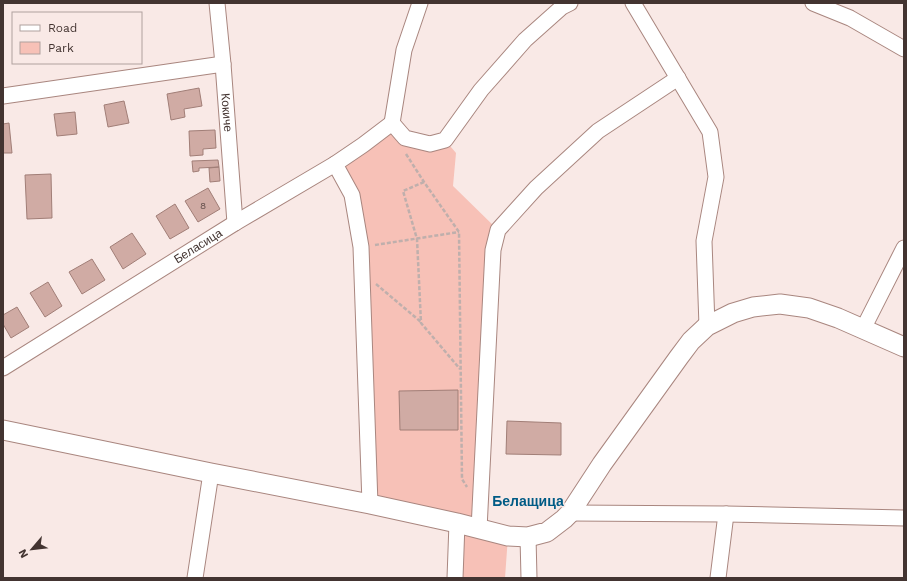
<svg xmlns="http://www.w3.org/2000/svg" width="907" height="581" font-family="'Work Sans',sans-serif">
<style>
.green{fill:#f7c1b7}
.building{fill:#d0aba4;stroke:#a17e77}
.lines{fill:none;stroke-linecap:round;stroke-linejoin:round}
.minor-casing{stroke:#a9867f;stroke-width:17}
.tertiary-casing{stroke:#a9867f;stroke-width:21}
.path{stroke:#bfafac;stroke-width:2.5;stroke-dasharray:4 2;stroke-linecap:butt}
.minor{stroke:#fff;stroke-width:15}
.tertiary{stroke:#fff;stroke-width:19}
.labels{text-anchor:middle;stroke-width:3;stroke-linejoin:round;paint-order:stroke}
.number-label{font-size:10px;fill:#66524e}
.street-label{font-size:12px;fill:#433431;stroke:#f9e9e6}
.quarter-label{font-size:14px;font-weight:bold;fill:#005b85;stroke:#f9e9e6}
</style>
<rect width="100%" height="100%" fill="#f9e9e6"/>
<!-- green -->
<path class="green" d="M392 123 405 138 445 140 456 153 453 186 498 230 479 529 508 536 505 578H455L457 523 370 504 361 247 335 164Z"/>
<!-- building -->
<path class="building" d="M199 88 202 106 184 109 185 117 171 120 167 94Z
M124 101 129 123 108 127 104 105Z
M75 112 77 134 57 136 54 114Z
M9 123 12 153H3V124Z
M215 130 216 148 203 149V155L190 156 189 131Z
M218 160 219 167 199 168V171L193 172 192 161Z
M219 167 220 181 210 182 209 168Z
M51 174 52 218 27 219 25 175Z
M208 188 220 209 198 222 185 201Z
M175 204 189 228 170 239 156 216Z
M132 233 146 254 123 269 110 247Z
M92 259 105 280 82 294 69 272Z
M48 282 62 306 45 317 30 293Z
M17 307 29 327 11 338 3 324V315Z
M458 390V430H400L399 391Z
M507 421 561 423V455L506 454Z"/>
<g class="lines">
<defs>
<g id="minor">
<path id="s1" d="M217 3 223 64 235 223"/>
<path d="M633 3 710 132 716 177 704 241 707 326"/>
<path d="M813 3 850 18 904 49"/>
<path d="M3 96 223 64"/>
<path d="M392 123 405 138 430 144 445 140 481 90 525 40 562 7 570 3"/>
<path d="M392 123 404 50 420 3"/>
<path d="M335 164 352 195 361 247 370 504"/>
<path d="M863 329 904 248"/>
<path id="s2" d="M3 368 235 223 335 164 363 145 392 123"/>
<path d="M570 513 726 514 904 518"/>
<path d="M479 529 493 250 498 230 536 188 598 131 678 78"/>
<path d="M528 537 529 578"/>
<path d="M195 578 211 473"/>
<path d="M455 578 457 523"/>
<path d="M718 578 726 514"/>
</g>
<path id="tertiary" d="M3 430 211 473 370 504 457 523 508 536 528 537 547 532 564 519 570 513 602 464 679 357 691 341 707 326 733 313 753 307 780 304 809 308 838 318 904 347"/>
</defs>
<!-- minor casing -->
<use href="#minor" class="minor-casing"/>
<!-- tertiary casing -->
<use href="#tertiary" class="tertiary-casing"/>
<!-- path -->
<path class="path" d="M406 154 424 182 459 232 462 479 467 487
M424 182 403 191 417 239 421 323 460 369
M375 245 459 232
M376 284 421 322"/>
<!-- minor -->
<use href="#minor" class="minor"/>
<!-- tertiary -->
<use href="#tertiary" class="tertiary"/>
</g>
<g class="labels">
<!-- number labels -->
<g class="number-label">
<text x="203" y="209">8</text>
</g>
<!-- street labels -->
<g class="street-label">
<text dy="4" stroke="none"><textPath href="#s1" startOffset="110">Кокиче</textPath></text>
<text dy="4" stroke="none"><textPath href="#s2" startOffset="230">Беласица</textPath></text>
</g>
<!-- quarter labels -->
<g class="quarter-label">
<text x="528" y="506">Белащица</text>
</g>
</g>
<!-- border -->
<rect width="907" height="581" fill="none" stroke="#433431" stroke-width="8"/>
<!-- legend -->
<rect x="12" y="12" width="130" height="52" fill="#f9e9e6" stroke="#b0a19e"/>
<rect x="20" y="25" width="20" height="6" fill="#ffffff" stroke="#b0a19e"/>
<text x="48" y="32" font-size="12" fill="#433431">Road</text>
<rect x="20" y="42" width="20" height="12" fill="#f7c1b7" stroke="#b0a19e"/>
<text x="48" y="52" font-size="12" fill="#433431">Park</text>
<!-- north arrow -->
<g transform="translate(32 549) rotate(242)" stroke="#f9e9e6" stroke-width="3" paint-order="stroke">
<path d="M0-3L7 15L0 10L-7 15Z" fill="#433431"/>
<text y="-6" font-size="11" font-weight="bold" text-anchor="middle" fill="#433431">N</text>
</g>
</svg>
